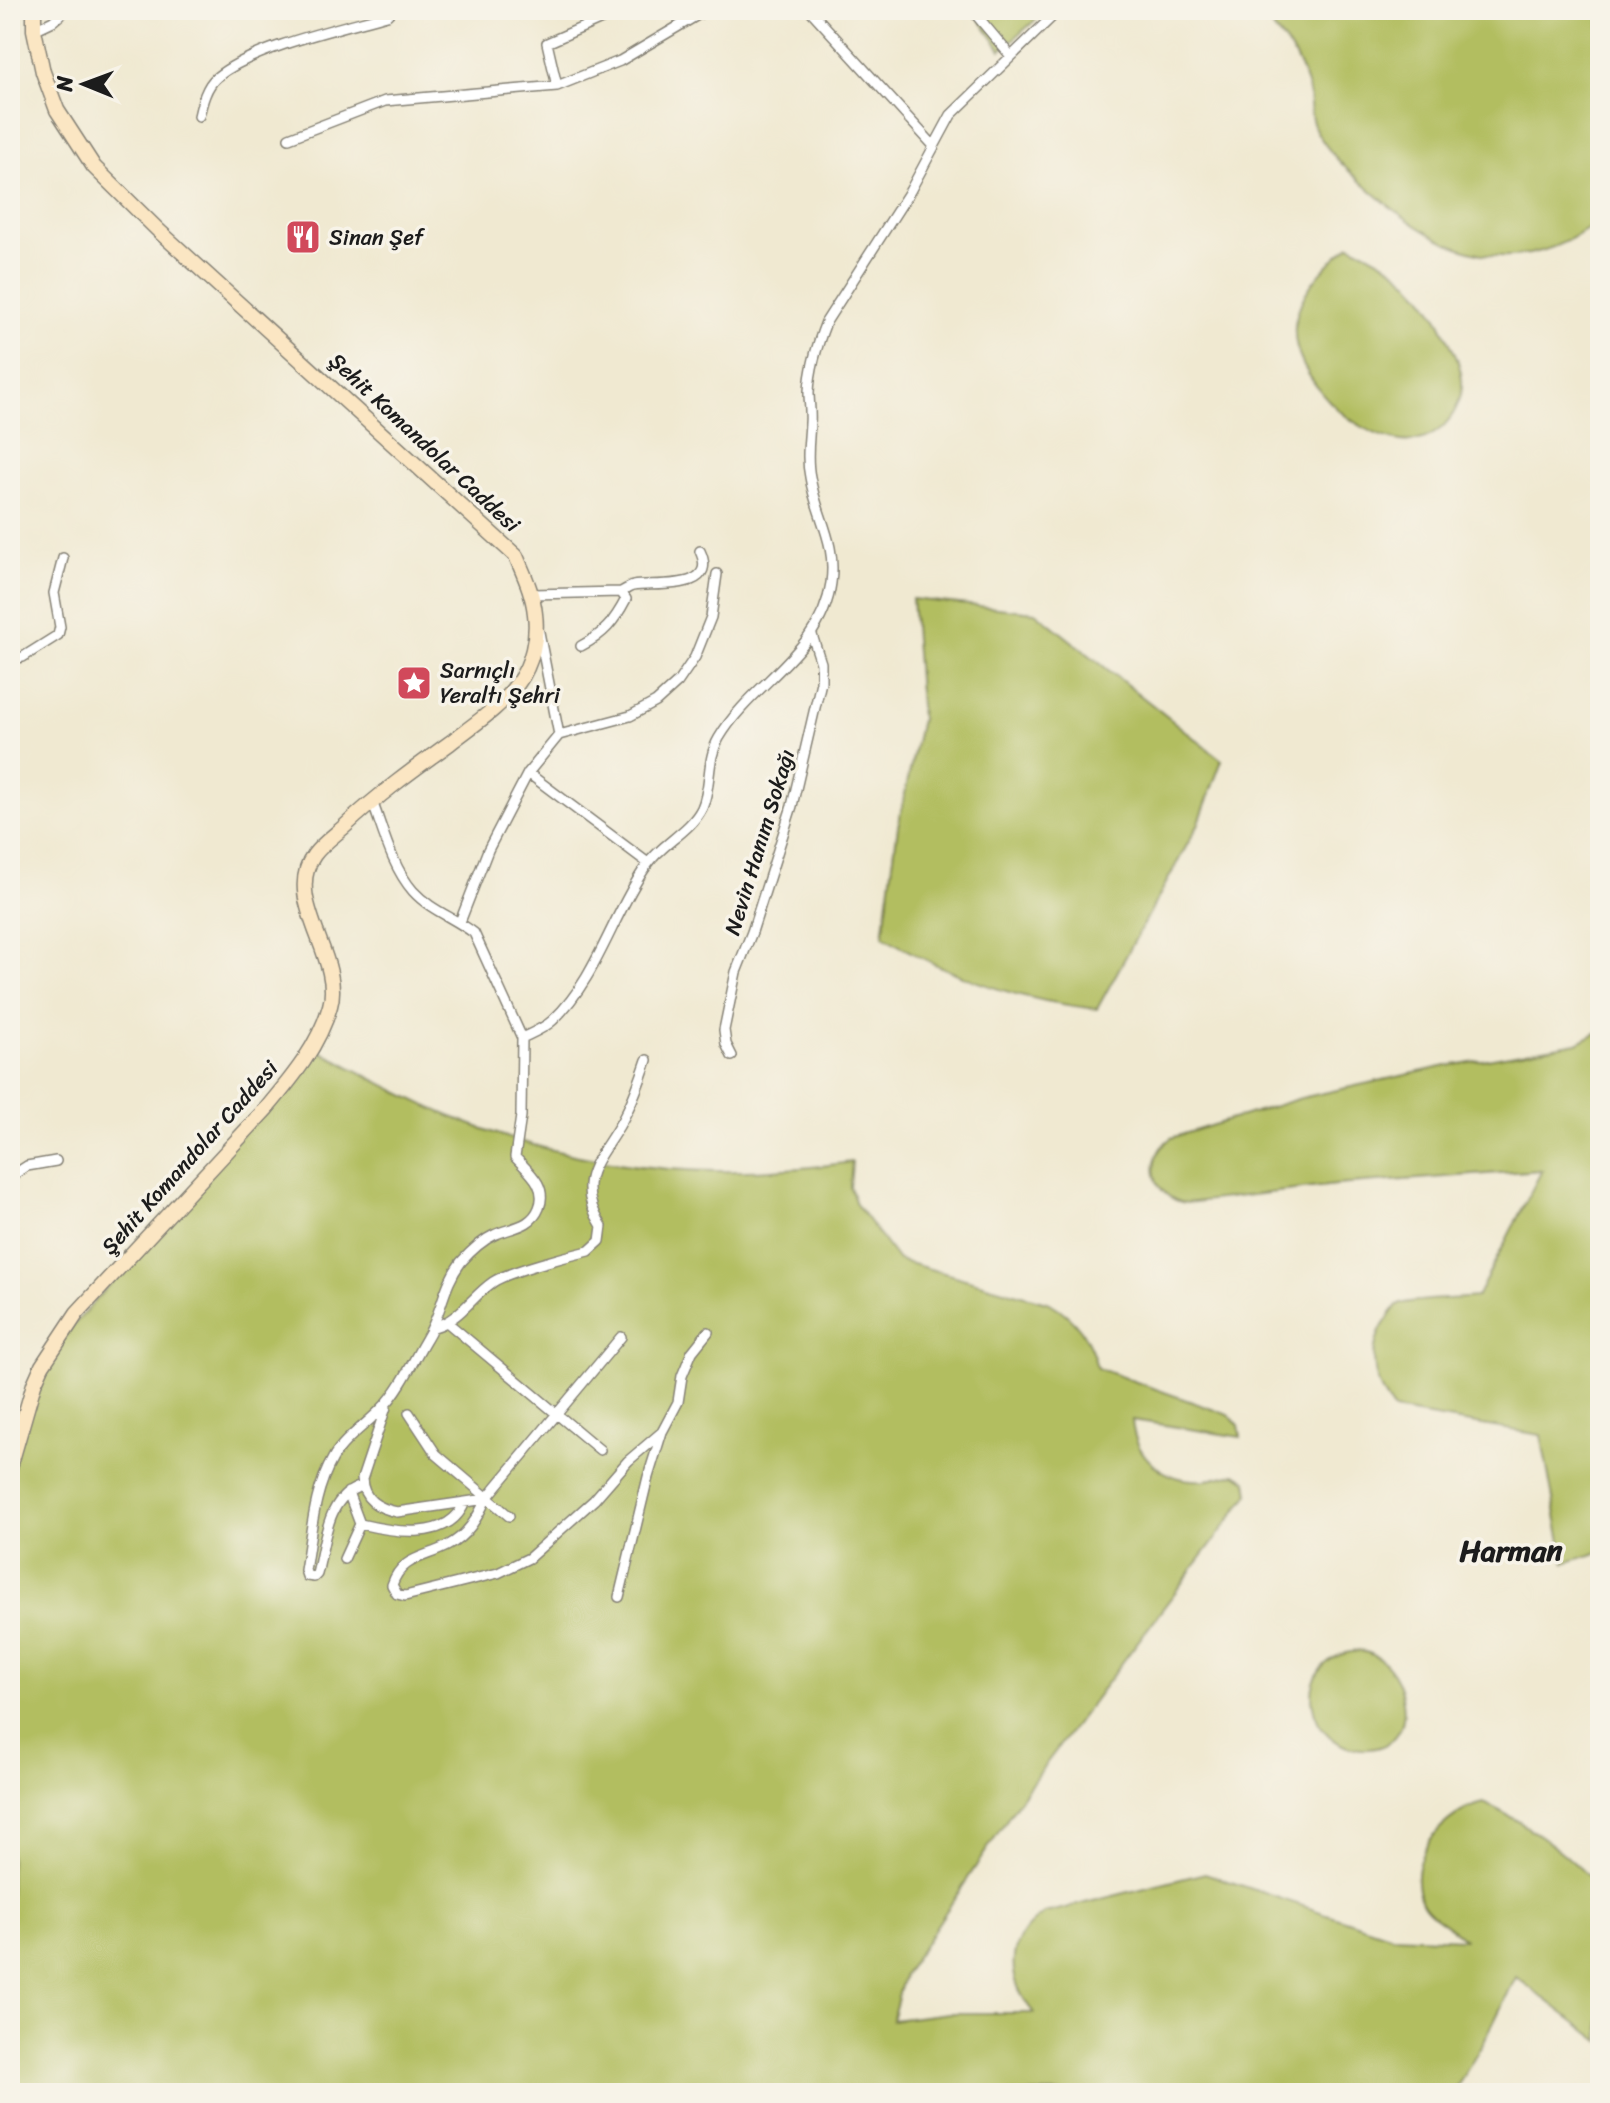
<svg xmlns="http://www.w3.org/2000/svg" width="1610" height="2103" font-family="Sriracha,sans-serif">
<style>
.green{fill:#b2be60;stroke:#676d3e;stroke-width:2}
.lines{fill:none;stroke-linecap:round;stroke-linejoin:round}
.minor-casing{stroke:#868276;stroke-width:12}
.secondary-casing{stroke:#868276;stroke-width:17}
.minor{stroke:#fff;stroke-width:9}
.secondary{stroke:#fbe6c3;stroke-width:14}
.labels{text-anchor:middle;stroke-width:7;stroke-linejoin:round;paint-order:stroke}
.poi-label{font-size:22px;fill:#1c1c1c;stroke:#f7f3e8;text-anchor:start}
.street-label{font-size:22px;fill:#1c1c1c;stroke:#f7f3e8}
.district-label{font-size:30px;font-weight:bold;fill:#1c1c1c;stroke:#f7f3e8}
</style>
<rect width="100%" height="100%" fill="#f7f3e8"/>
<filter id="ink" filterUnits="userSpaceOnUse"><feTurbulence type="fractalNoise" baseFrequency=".0125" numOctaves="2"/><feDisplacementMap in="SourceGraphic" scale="16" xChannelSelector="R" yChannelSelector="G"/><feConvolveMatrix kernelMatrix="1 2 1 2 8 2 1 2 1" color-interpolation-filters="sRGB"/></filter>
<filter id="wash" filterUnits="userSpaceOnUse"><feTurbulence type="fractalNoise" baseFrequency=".006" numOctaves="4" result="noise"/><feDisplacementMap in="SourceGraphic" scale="32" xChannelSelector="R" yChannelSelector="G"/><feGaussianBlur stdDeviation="1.8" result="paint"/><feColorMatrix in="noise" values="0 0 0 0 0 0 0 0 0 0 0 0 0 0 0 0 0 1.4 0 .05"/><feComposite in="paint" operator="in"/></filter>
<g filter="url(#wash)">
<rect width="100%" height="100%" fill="#f0e9d1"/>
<!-- green -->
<path class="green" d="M973 10H1047L1001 50Z
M1256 10H1600V220C1517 284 1446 256 1375 194 1356 178 1333 158 1320 137 1306 117 1313 103 1307 85 1296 50 1280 36 1256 10Z
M1350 245C1396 263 1429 294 1448 339 1454 352 1461 365 1462 380 1464 412 1435 446 1401 441 1376 438 1350 421 1332 404 1273 344 1288 295 1350 245Z
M912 599 1035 612 1222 760 1198 825 1097 1009C1019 1001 949 977 883 936L898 826 921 719Z
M1600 1031V1552L1565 1563 1541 1435 1394 1410C1372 1384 1366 1347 1388 1318 1391 1313 1396 1306 1401 1304 1412 1299 1462 1299 1477 1297L1542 1170 1336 1185 1186 1203C1152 1198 1143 1158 1171 1138L1301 1098 1442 1067 1577 1043Z
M316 1049C361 1072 405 1098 452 1117 580 1170 716 1182 852 1162L850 1187 856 1204 898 1260 1050 1303C1076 1318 1091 1339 1097 1368L1229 1415 1239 1425 1241 1437 1132 1420C1135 1459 1166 1483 1206 1480 1216 1479 1226 1475 1236 1474L1247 1481 1249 1494 1027 1789 904 1975 892 2020 949 2013H1034C1006 1979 1004 1939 1045 1913L1205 1873 1392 1936 1464 1939C1454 1927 1429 1917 1422 1902 1402 1858 1444 1812 1484 1803 1529 1824 1566 1852 1600 1888V2041L1516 1977 1484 2042 1453 2093H10V1465L49 1353Z
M1359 1651C1405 1654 1427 1746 1368 1749 1304 1753 1287 1656 1359 1651Z"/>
</g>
<g filter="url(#ink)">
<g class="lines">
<defs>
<path id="minor" d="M810 10 933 145
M972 10 1010 55
M34 30 53 21 66 10
M557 86 547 43 622 10
M199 116C202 103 206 86 217 77 253 47 341 28 387 15L392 10
M289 138 385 101 557 86 620 61 706 10
M532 594 621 592C625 590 629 587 633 586 652 582 720 593 700 551
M539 632 559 735
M581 646C604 634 614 622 626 599L621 592
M10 659 23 657 58 635 60 627 54 593 63 558
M528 773 648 863
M460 922 488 850 528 773 559 735 630 716 656 702 678 682 695 657 711 617 717 574
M522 1038C532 1033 545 1028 553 1020 597 979 613 913 647 865 662 843 690 832 702 808 712 785 706 760 719 738 752 682 822 652 831 583 837 541 816 516 810 477 806 459 809 441 810 423 811 413 809 403 809 392 810 367 817 345 826 322L910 191 951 115 1059 10
M732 1056 726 1044 724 1030 736 972 752 932 792 806 821 682V663L812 635
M10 1177 27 1166 56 1161
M448 1323 600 1450
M434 1327C461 1319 471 1297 493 1282 509 1271 568 1256 589 1251L600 1241 602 1226C569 1175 606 1156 626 1113 635 1096 641 1078 647 1060
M386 1407 362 1479C363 1500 378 1508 397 1512L486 1499
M409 1413 436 1454 509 1516
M662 1432 678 1402 682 1376 692 1352 708 1332
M362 1486C326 1496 325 1543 317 1574L314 1577 307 1576 305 1570C312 1531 313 1493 333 1458 344 1438 369 1423 384 1406 401 1388 413 1361 426 1339 442 1314 442 1287 461 1262 470 1252 481 1241 494 1235 511 1227 531 1228 539 1208 548 1186 529 1172 515 1157L521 1116 522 1038 474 933C455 918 430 910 413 891 392 867 383 830 372 801
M348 1492 360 1524C394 1532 449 1542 465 1502
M344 1559 360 1524
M619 1597 648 1477 662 1432 628 1461 594 1500 529 1558 498 1573 405 1596 397 1594 392 1585C401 1557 424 1558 447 1546 467 1536 477 1519 486 1499L621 1337"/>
<path id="secondary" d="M10 1467 34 1384 42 1366 77 1313 266 1109C292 1078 319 1046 330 1006 344 958 282 900 314 855 322 844 335 835 345 826 378 795 414 769 450 743 473 725 501 707 518 683 532 664 538 637 535 614 533 593 524 575 516 556L160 232 94 167 57 110 43 72 34 30V10"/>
</defs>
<!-- minor casing -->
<use href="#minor" class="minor-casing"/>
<!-- secondary casing -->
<use href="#secondary" class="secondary-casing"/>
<!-- minor -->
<use href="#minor" class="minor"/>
<!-- secondary -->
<use href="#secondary" class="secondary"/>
</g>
</g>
<!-- icons -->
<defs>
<symbol id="restaurant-square" viewBox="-11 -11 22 22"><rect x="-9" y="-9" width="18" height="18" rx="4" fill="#d1495b" stroke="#f7f3e8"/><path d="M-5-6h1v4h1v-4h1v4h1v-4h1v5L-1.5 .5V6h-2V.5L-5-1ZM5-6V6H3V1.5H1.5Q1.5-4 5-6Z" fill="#fff"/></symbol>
<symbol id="sight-square" viewBox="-11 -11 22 22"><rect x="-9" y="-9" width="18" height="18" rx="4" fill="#d1495b" stroke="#f7f3e8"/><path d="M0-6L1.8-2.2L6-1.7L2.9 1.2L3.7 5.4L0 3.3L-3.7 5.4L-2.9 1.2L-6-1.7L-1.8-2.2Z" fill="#fff"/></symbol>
</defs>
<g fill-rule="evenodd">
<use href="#restaurant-square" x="283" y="217" width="40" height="40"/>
<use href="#sight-square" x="394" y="663" width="40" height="40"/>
</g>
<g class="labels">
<!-- poi labels -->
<g class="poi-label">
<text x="329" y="245">Sinan Şef</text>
<text x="440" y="678">Sarnıçlı<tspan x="440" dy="25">Yeraltı Şehri</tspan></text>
</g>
<!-- street labels -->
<g class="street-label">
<text transform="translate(425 442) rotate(43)" y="8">Şehit Komandolar Caddesi</text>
<text transform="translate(759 842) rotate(-73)" y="8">Nevin Hanım Sokağı</text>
<text transform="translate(189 1157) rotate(-48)" y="8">Şehit Komandolar Caddesi</text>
</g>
<!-- district labels -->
<g class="district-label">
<text x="1511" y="1561">Harman</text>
</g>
</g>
<!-- margin -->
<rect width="1610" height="2103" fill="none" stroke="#f7f3e8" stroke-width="40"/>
<!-- north arrow -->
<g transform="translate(84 84) rotate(271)" stroke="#f7f3e8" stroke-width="6" paint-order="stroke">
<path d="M0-6L14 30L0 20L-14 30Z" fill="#1c1c1c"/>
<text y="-12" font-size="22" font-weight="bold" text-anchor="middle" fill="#1c1c1c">N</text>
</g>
</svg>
